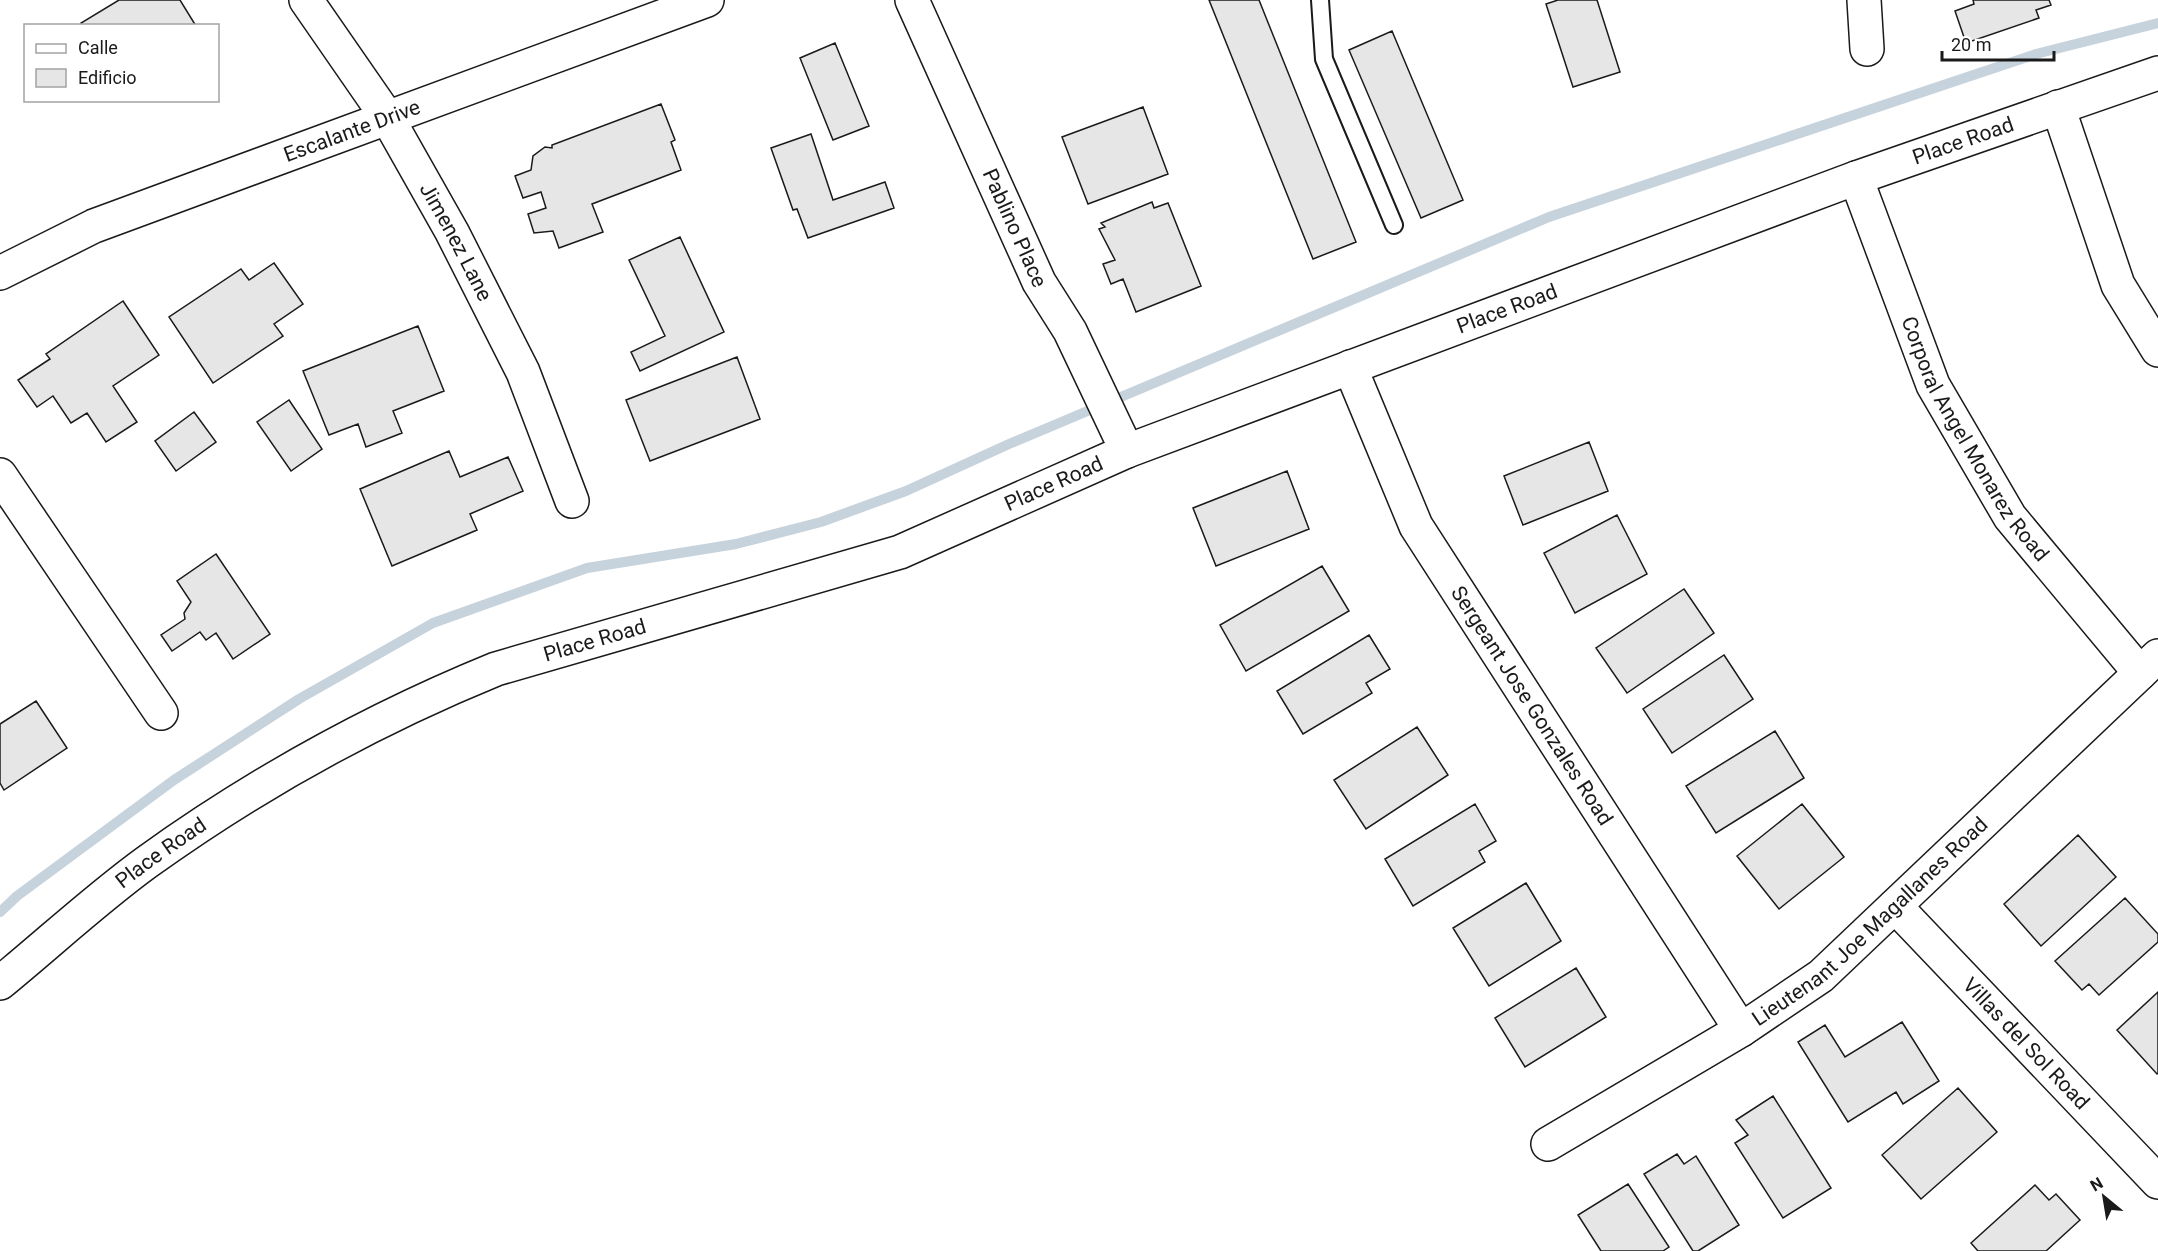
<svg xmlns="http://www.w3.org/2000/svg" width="2158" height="1251" font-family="Roboto,sans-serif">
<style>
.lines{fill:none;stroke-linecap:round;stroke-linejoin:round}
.stream{stroke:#c6d2dc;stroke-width:10}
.building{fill:#e6e6e6;stroke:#1a1a1a;stroke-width:1.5}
.lane-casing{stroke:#1a1a1a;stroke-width:20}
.street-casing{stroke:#1a1a1a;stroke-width:36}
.secondary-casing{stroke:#1a1a1a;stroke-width:36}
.lane{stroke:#fff;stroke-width:16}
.street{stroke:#fff;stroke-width:33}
.secondary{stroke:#fff;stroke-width:33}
.labels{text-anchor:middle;stroke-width:4.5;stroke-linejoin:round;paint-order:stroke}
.street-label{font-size:21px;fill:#1a1a1a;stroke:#fff}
</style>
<rect width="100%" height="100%" fill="#fff"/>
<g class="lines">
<!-- stream -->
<path class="stream" d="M0 912 17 896 174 780 299 699 433 623 587 568 736 544 821 522 906 491 1009 444 1549 217 2036 54 2158 23"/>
</g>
<!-- building -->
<path class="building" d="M119 0H180L196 26H82L81 23Z
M1209 0H1259L1356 242 1313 259Z
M1558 0H1597L1620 72 1573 87 1546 4Z
M1973 0H2049L2051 5 2036 10 2039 18 1966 43 1955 11 1974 4Z
M1392 31 1463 200 1421 218 1349 50Z
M835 43 869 126 833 140 800 58Z
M661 104 675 140 671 142 681 170 592 204 603 232 559 248 553 231 534 233 528 214 546 208 541 192 523 198 515 176 531 170 533 156 545 147 552 148V145Z
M1143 107 1168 174 1088 204 1062 137Z
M811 134 833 200 885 182 894 208 808 238 797 209 793 210 771 148Z
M1152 202 1154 208 1168 203 1201 286 1136 312 1123 279 1111 284 1103 264 1115 260 1099 229 1105 227 1101 223Z
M680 237 724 332 640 371 631 352 665 336 629 260Z
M274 263 303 304 274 324 283 336 213 383 169 317 241 269 249 280Z
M123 301 159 355 113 386 137 422 106 442 87 413 71 423 53 396 37 407 18 380 50 359 46 354Z
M418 326 444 391 393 411 402 433 366 447 358 424 329 435 303 371Z
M737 357 760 419 650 461 626 400Z
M289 400 322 449 291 471 257 422Z
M194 412 216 442 176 471 155 441Z
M1589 442 1608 491 1523 525 1504 476Z
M449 451 460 477 508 457 523 491 470 514 477 530 392 566 360 489Z
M1287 471 1309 529 1216 566 1193 508Z
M1617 515 1647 574 1575 613 1544 553Z
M216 554 270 634 233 659 216 633 206 640 200 632 172 651 161 635 185 619 184 613 191 602 177 581Z
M1322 566 1349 611 1246 671 1220 625Z
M1684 589 1714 633 1627 693 1596 648Z
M1369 635 1390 669 1366 683 1372 693 1303 734 1277 691Z
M1724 655 1753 699 1672 753 1643 709Z
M36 701 67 748 4 790 0 783V724Z
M1417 727 1448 775 1366 829 1334 780Z
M1775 731 1804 778 1716 833 1686 786Z
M1475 804 1496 841 1479 851 1485 862 1413 906 1385 859Z
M1802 804 1844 857 1779 909 1737 856Z
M2078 835 2116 877 2041 946 2004 904Z
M1526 883 1561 941 1489 986 1453 928Z
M2125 898 2158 934V942L2099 995 2089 984 2082 990 2055 961Z
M1576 968 1606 1017 1525 1067 1495 1018Z
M2158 992V1073L2157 1074 2117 1030Z
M1902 1022 1939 1081 1903 1104 1896 1092 1848 1122 1798 1042 1825 1025 1845 1057Z
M1958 1088 1997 1132 1921 1199 1882 1155Z
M1773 1096 1831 1188 1783 1218 1735 1143 1748 1135 1736 1120Z
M1677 1154 1684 1164 1696 1156 1739 1225 1698 1251H1693L1644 1174Z
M1628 1184 1669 1247 1663 1251H1601L1578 1215Z
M2035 1185 2049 1200 2056 1194 2080 1220 2046 1251H1978L1971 1243Z"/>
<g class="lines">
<defs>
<path id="lane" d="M1320 0 1324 59 1394 225"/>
<g id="street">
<path id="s1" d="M306 0 387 117 452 232 523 372 572 501"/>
<path id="s2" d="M912 0 1039 282 1070 331 1127 451"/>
<path d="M1864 0 1867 49"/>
<path d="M2058 107 2118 285 2158 350"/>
<path id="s3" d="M1856 178 1933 385 2010 517 2140 673"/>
<path id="s4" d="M0 273 94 226 707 0"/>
<path id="s5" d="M1350 367 1416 526 1741 1030"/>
<path d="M0 475 161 713"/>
<path id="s6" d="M1895 906 2158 1182"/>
<path id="s7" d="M1548 1144 1741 1030 1821 976 2158 656"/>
</g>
<g id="secondary">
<path id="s8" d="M0 983C49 943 96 899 147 862 257 783 371 720 496 669L900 552 1127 451 1856 178 2158 73"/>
</g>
</defs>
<!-- lane casing -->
<use href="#lane" class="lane-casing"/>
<!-- street casing -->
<use href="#street" class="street-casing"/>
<!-- secondary casing -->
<use href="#secondary" class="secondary-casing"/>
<!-- lane -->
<use href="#lane" class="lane"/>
<!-- street -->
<use href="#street" class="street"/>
<!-- secondary -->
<use href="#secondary" class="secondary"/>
</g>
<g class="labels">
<!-- street labels -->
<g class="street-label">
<text dy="7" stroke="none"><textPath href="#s4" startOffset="380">Escalante Drive</textPath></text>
<text dy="7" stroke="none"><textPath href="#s8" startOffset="2151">Place Road</textPath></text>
<text dy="7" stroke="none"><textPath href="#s2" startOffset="250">Pablino Place</textPath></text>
<text dy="7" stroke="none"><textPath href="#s1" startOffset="285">Jimenez Lane</textPath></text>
<text dy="7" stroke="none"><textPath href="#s8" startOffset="1665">Place Road</textPath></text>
<text dy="7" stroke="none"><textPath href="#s3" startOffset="288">Corporal Angel Monarez Road</textPath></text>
<text dy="7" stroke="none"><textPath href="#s8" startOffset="1179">Place Road</textPath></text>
<text dy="7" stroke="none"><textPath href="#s8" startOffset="693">Place Road</textPath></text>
<text dy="7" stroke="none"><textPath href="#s5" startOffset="386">Sergeant Jose Gonzales Road</textPath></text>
<text dy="7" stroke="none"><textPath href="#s8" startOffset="207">Place Road</textPath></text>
<text dy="7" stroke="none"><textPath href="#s7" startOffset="393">Lieutenant Joe Magallanes Road</textPath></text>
<text dy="7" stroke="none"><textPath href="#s6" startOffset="190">Villas del Sol Road</textPath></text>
</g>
</g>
<!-- legend -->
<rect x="24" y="24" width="195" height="78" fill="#ffffff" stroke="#a3a3a3" stroke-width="1.5"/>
<rect x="36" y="44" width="30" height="9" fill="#ffffff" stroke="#a3a3a3" stroke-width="1.5"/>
<text x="78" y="54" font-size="18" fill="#1a1a1a">Calle</text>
<rect x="36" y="69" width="30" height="18" fill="#e6e6e6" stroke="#a3a3a3" stroke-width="1.5"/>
<text x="78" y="84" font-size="18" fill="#1a1a1a">Edificio</text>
<!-- north arrow -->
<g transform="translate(2104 1197) rotate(330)" stroke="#ffffff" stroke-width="4.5" paint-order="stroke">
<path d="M0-4.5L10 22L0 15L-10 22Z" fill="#1a1a1a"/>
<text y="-9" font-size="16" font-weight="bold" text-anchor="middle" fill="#1a1a1a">N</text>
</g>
<!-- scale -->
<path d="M1942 51v9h112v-9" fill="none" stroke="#1a1a1a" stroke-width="3"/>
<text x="1951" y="51" font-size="18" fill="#1a1a1a" stroke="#ffffff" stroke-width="4.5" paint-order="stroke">20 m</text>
</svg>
